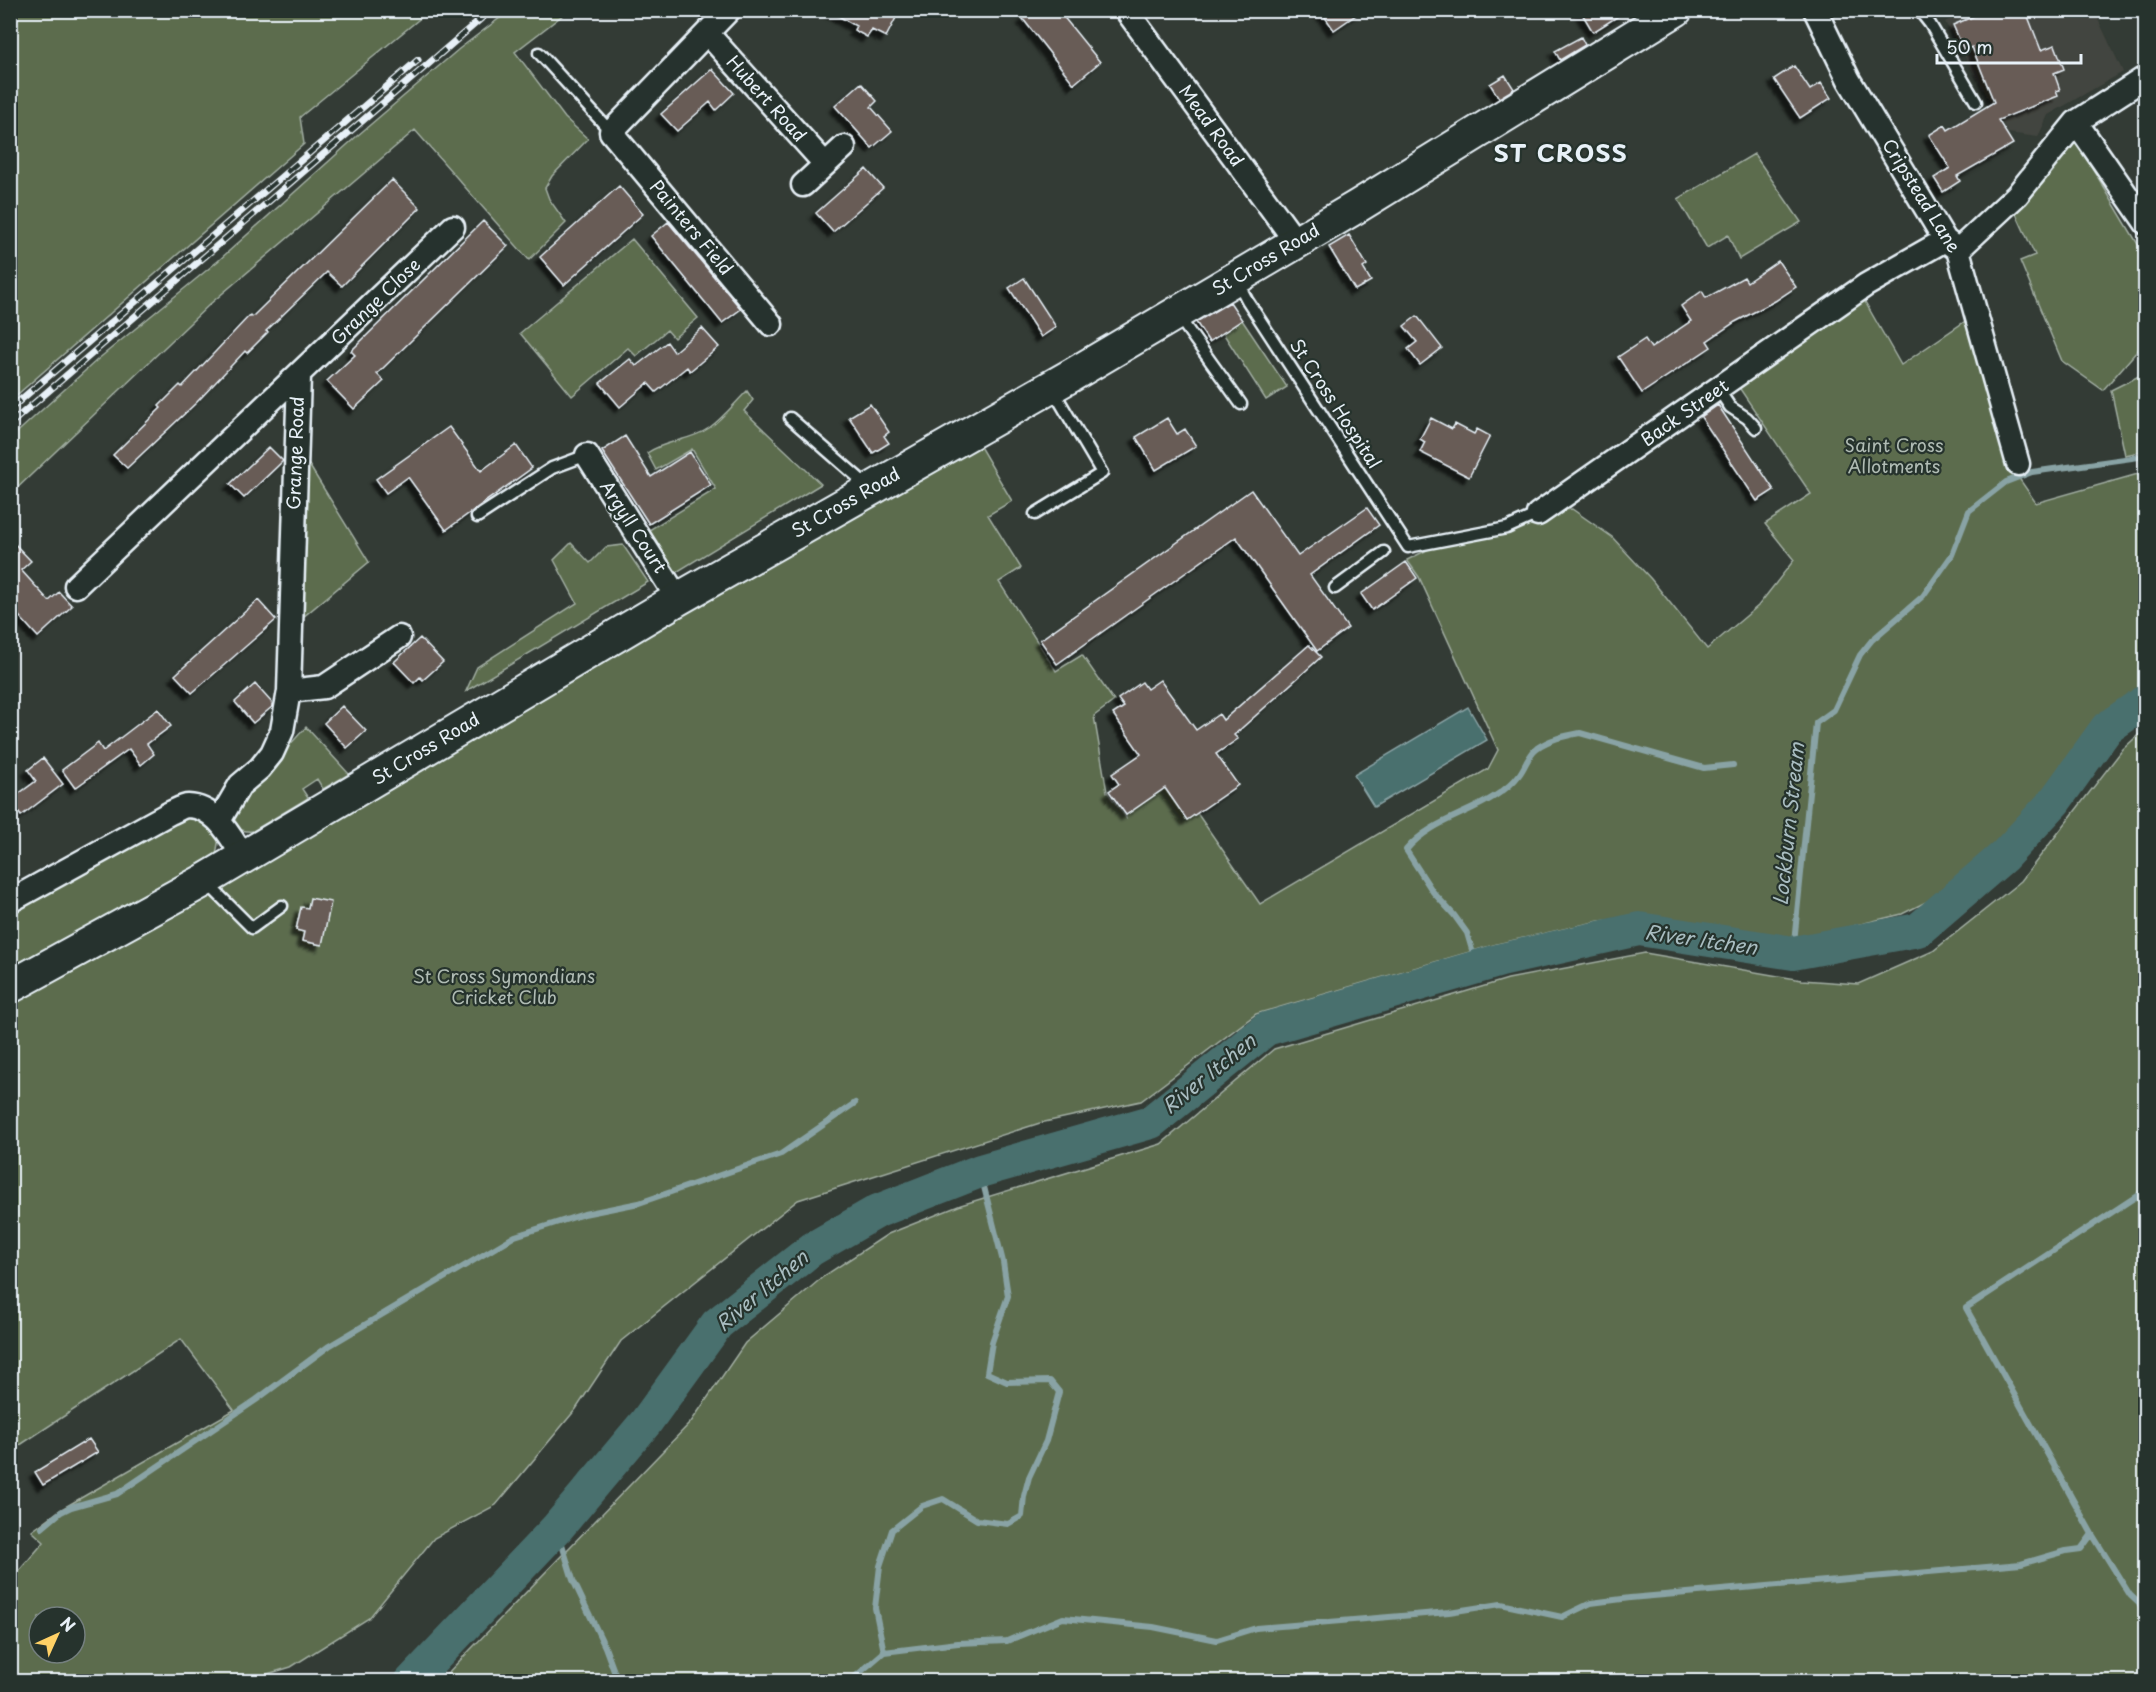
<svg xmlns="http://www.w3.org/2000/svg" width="2156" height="1692" font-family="'Playpen Sans',sans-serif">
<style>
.built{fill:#43453f}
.green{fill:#5c6c4e;stroke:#a2aea3;stroke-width:1.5;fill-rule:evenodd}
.water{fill:#4a6f6e;stroke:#89a3a5;stroke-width:1.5}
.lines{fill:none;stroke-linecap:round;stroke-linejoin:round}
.stream{stroke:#89a3a5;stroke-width:6}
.river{stroke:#4a6f6e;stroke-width:34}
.building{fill:#675b57;stroke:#e8f1f8;stroke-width:1.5;filter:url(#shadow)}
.service-casing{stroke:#e8f1f8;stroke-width:15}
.minor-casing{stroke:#e8f1f8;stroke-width:27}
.secondary-casing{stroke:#e8f1f8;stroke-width:36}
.service{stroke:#26332d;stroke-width:10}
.minor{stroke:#26332d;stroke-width:22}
.secondary{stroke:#26332d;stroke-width:32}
.rail-casing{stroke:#e8f1f8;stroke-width:7}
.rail{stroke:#26332d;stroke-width:4.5;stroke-dasharray:14;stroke-linecap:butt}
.labels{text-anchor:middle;stroke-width:4.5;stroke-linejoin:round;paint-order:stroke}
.street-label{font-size:18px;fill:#e8f1f8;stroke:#26332d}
.park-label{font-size:18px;fill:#b0bcb4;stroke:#26332d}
.water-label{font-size:20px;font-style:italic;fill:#a9bdc1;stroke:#26332d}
.district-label{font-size:24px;font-weight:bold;letter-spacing:1.5px;fill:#e8f1f8;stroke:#26332d}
</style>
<defs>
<filter id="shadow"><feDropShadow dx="-5.5" dy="5.5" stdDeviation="1.5" flood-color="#0009"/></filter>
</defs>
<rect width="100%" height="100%" fill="#333b35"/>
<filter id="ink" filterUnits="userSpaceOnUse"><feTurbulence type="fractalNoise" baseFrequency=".0167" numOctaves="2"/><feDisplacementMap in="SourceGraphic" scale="12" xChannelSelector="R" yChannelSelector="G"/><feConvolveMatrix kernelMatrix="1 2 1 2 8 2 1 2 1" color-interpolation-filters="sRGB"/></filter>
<g filter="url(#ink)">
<!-- built -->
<path class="built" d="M1966 11H2094L2123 72 2048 115 2038 137 2008 133 1945 22Z"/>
<!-- green -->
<path class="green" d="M10 11 11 10 429 11 300 117 304 144 11 400Z
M509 11H568L515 52 565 118 588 139 552 176 545 188 549 199 566 223 529 260 415 130 210 304 11 494V438L97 360 218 261 357 136 459 49Z
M2072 134 2145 256V342L2103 390 2062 361 2020 261 2035 255 2014 209Z
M1754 154 1801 222 1739 259 1728 235 1707 248 1678 199Z
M632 239 698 318 674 338 667 330 636 356 628 348 572 396 520 333Z
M1864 300 1901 365 1967 320 2016 474 2036 503 2145 472V682L2083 737 2037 801 1966 874 1932 899 1902 914 1782 943 1650 916 1599 921 1497 944 1256 1014 1141 1101 1040 1123 798 1200 621 1341 576 1409 496 1505 434 1538 369 1618 291 1667 244 1681H11L10 1581 44 1542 32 1531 60 1510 234 1410 181 1339 11 1451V999L978 443 1012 501 988 515 1021 568 999 582 1056 671 1082 655 1114 701 1094 716 1107 792 1126 818V815L1165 788 1197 813 1260 904 1488 769 1498 750 1419 577 1407 560 1431 548 1505 532 1547 512 1572 509 1612 537 1651 579 1707 649 1758 606 1794 560 1765 524 1811 494 1738 386ZM39 1617H75V1653H39Z
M1242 320 1287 387 1266 400 1223 333Z
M2145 373V451L2125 455 2111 390Z
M747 391 753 400 744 411 821 484 675 573 649 530 716 489 692 449 656 470 647 453C665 440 691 441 709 428 723 418 735 403 747 391Z
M306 460 369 562 303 617Z
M571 543 590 563 606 547 623 545 648 582 466 691 477 667 577 603 554 560Z
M306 727 349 774 323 789 317 779 302 789 308 798 253 831C240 832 236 828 229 818L233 807Z
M2145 729V1681H440L691 1422 745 1343 824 1276 888 1234 961 1205 1161 1144 1274 1049 1508 979 1645 953 1802 980 1858 984 1933 951 2021 881 2123 749Z
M191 815 202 817 219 838 215 861 11 976 10 912 168 823Z"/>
<!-- water -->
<path class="water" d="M1468 707 1487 740 1374 807 1354 775Z"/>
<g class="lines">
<!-- stream -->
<path class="stream" d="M1793 953 1816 723 1834 710 1860 655 1872 640 1923 596 1952 555 1969 511 2006 482 2032 472 2146 456
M1477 967 1467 933 1454 915 1433 892 1406 850C1429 822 1466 815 1495 796 1503 791 1514 782 1519 775 1526 766 1528 755 1537 748 1550 739 1564 736 1580 733L1704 768 1733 765
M42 1528 61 1512 71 1507 117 1494 256 1400 329 1346 515 1236 584 1214 639 1203 781 1154 855 1103
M557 1528 573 1580 605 1647 618 1682
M2092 1534 2130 1595 2146 1610
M884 1652 875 1608 880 1566 892 1530 922 1506 943 1499 977 1520 1008 1524 1022 1516 1024 1496 1029 1477 1046 1441 1059 1392 1050 1381 1007 1382 987 1373 992 1342 1008 1296 1003 1262 980 1171
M849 1682 884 1652 958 1643 1007 1641 1063 1618 1153 1627 1217 1640 1256 1628 1449 1612 1501 1604 1562 1617 1591 1603 1630 1598 2021 1564 2066 1551 2081 1549 2092 1534 1966 1308 2146 1190"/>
<!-- river -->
<path class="river" d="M411 1682 557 1528 646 1422 717 1324 812 1249 878 1211 980 1171 1151 1122 1266 1029 1501 960 1639 929 1793 953 1918 930 2004 856 2054 802 2107 728 2146 701"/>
</g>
<!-- building -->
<path class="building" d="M828 10H900L886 37 872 30 867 37 854 30 856 26Z
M1034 10H1058L1100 62 1074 84 1023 19Z
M1320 10H1363L1334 30Z
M1580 10H1628L1593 32Z
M1989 10H2019L2022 16 2027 14 2041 50 2055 45 2064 69 2054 73 2060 90 2056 91 2058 96 1998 120 2013 144 1957 176 1960 181 1943 192 1934 178 1950 168 1929 135 1945 125 1948 130 1994 102 1972 47 1964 50 1953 25Z
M1581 37 1585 45 1560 60 1555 51Z
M1794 66 1810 90 1821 83 1831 98 1800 118 1774 79Z
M712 69 734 93 716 110 710 102 677 131 661 114Z
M1505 75 1514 89 1499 98 1490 84Z
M861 83 877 101 871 107 892 131 872 148 835 106Z
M866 169 883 188 833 232 816 213Z
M392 180 420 208 342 286 327 272 266 331 268 332 247 353 245 351 197 402 127 468 113 455 161 408 159 406 180 385 182 387 250 315 252 317Z
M619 186 643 214 564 285 540 257Z
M483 221 508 246 377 374 384 381 354 409 327 381 355 355 351 351Z
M668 222 741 309 722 323 651 236Z
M1349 235 1367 265 1363 268 1371 281 1355 290 1329 247Z
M1778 261 1796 287 1775 301 1735 322 1707 341 1711 347 1642 393 1618 357 1645 339 1651 348 1691 321 1681 306 1702 291 1706 298 1744 277 1747 282Z
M1024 278 1056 327 1041 337 1009 288Z
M1230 302 1242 320 1209 342 1196 322Z
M1417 316 1442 348 1420 365 1408 349 1417 342 1404 326Z
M702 328 719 347 690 371 687 367 656 392 648 383 620 407 600 383 630 359 636 366 667 342 674 352Z
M870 404 889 432 884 436 889 443 873 453 849 417Z
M1718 405 1774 490 1757 501 1701 417Z
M1167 418 1177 434 1185 429 1196 446 1156 470 1136 437Z
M1431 418 1452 429 1455 424 1474 434 1477 429 1490 436 1469 477 1420 452 1425 442 1420 439Z
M449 427 481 471 516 445 532 468 446 530 408 477 386 493 376 479Z
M625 436 651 477 690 452 711 485 649 524 602 451Z
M269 447 283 461 244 498 230 484Z
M1251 490 1298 556 1367 508 1379 525 1310 575 1348 628 1317 651 1236 537 1057 664 1040 640Z
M10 539 31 561 21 570 49 601 59 592 72 606 38 637 10 606Z
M1406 562 1417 578 1372 610 1361 594Z
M258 600 276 620 192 693 175 675Z
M420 638 443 662 423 680 420 677 414 683 394 662Z
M1309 645 1321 657 1234 735 1238 739 1216 754 1238 785 1187 820 1165 788 1126 815 1109 791 1119 784 1112 774 1141 754 1113 714 1124 707 1118 699 1142 682 1147 689 1160 680 1196 730 1219 714 1223 720Z
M255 684 273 704V706L253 723 235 702Z
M342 706 366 731 347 748 324 723Z
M158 709 171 726 147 744 154 754 141 765 129 749 75 788 62 770 98 743 103 751Z
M43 758 63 784 21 816 10 800 36 781 28 770Z
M310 898 331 902 322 945 302 941 304 932 296 930 301 907 308 908Z
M89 1439 98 1452 43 1485 35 1472Z"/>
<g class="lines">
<defs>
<path id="service" d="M1919 10 1930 24 1976 102
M539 53 611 132
M1237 281 1247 300 1408 547 1507 528 1538 514
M1178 316 1241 404
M1718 389 1730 407 1747 418 1756 428
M790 418 869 487
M1035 514 1102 473 1053 390
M477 517 552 468 587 455
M1335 588 1384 552
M207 883 252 928 282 906"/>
<path id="minor" d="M729 10 611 132 771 324
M1126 10 1296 242
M1815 10 1849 80 1945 240 1958 250 2018 464
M707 33 825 164
M2076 122 2146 223
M803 185 844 147
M1958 250 2017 195 2076 122 2146 77
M587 455 678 599
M1538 514 1866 285 1945 240
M76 586 453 227
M289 691 324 687 399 637
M219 821 240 785 260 768 272 753 282 731 289 691 299 376
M10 901 170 813C175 811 183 806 188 806 216 807 230 836 243 856"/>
<path id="secondary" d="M10 987 205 880 678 599 1072 375 1358 206 1676 10"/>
</defs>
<!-- service casing -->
<use href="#service" class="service-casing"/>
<!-- minor casing -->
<use href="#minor" class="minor-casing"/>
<!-- secondary casing -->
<use href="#secondary" class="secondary-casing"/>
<!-- service -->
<use href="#service" class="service"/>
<!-- minor -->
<use href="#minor" class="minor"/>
<!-- secondary -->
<use href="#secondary" class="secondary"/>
<defs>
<path id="rail" d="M10 409 418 60
M10 424 491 10"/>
</defs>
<!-- rail casing -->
<use href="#rail" class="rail-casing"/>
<!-- rail -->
<use href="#rail" class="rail"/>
</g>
</g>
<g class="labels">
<!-- street labels -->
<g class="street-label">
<text transform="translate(766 99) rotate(48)" y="6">Hubert Road</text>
<text transform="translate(1211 126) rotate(54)" y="6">Mead Road</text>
<text transform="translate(1921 196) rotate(58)" y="6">Cripstead Lane</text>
<text transform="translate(691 228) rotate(50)" y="6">Painters Field</text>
<text transform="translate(1266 260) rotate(-31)" y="6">St Cross Road</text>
<text transform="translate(376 302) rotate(-44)" y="6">Grange Close</text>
<text transform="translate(1335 404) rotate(57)" y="6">St Cross Hospital</text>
<text transform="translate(1685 413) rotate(-35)" y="6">Back Street</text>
<text transform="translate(296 453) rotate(-88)" y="6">Grange Road</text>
<text transform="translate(846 503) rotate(-30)" y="6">St Cross Road</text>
<text transform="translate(633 527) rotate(57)" y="6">Argyll Court</text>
<text transform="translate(426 749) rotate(-31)" y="6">St Cross Road</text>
</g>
<!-- park labels -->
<g class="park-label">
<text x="1894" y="452">Saint Cross<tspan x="1894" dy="21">Allotments</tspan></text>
<text x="504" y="983">St Cross Symondians<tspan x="504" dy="21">Cricket Club</tspan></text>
</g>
<!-- water labels -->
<g class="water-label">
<text transform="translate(1789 824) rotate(-84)" y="7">Lockburn Stream</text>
<text transform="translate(1701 940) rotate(8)" y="7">River Itchen</text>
<text transform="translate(1209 1074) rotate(-39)" y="7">River Itchen</text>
<text transform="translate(762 1291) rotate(-40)" y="7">River Itchen</text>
</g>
<!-- district labels -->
<g class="district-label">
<text x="1561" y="162">ST CROSS</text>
</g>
</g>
<!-- margin -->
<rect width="2156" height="1692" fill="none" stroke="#26332d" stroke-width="36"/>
<rect x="18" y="18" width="2120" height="1656" fill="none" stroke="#e8f1f8" stroke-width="2" filter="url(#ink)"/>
<!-- north arrow -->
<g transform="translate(57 1635) rotate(45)"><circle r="28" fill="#26332d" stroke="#747f7e" stroke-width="1.5"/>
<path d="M0-4.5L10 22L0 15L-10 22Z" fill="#ffd166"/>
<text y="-9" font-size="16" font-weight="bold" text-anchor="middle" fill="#e8f1f8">N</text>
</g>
<!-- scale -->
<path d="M1937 54v9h144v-9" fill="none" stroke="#e8f1f8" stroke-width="3"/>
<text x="1946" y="54" font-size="18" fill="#e8f1f8" stroke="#26332d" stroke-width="4.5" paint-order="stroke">50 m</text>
</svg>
